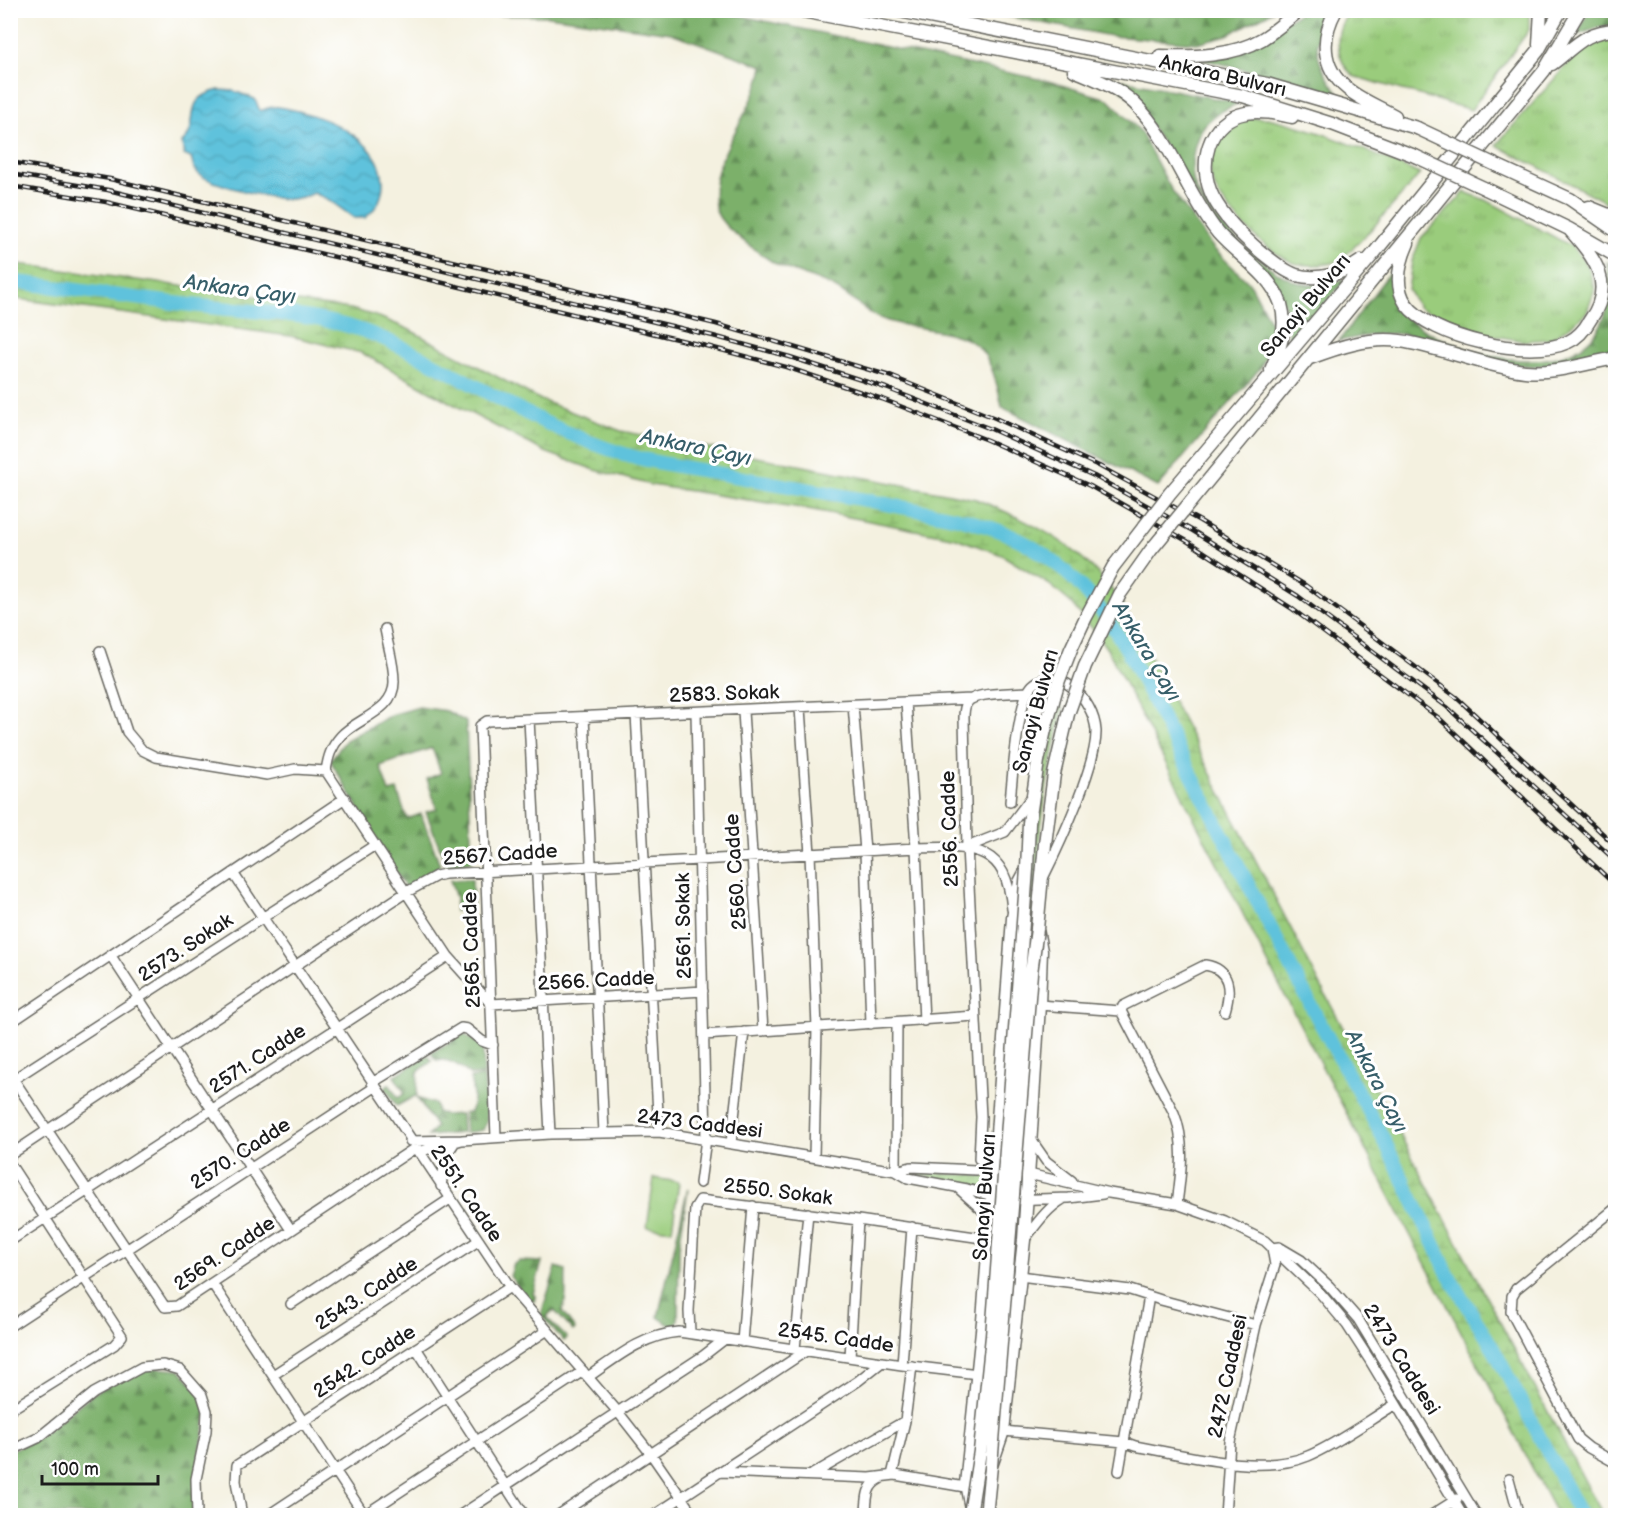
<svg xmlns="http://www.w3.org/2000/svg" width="1626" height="1526" font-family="'Balsamiq Sans',sans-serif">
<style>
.grass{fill:url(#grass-tufts);stroke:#5b744c;stroke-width:1.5}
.forest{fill:url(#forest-firs);stroke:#4c6644;stroke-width:1.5}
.wetland{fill:url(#wetland-marsh);stroke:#5b744c;stroke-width:1.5}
.green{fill:#9acc7b;stroke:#5b744c;stroke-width:1.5}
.water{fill:url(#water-waves);stroke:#3d6f7c;stroke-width:1.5}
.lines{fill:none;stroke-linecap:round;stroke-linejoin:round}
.river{stroke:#5ec2dc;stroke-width:14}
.minor-casing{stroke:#686761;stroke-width:12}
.major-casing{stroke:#686761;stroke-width:15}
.minor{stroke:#fff;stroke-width:9}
.major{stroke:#fff;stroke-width:12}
.rail-casing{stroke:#1c1c1c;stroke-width:4.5}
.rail{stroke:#fff;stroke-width:2;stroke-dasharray:7;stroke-linecap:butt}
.major-bridge-casing{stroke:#686761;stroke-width:15;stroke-linecap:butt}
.major-bridge{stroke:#fff;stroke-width:12}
.labels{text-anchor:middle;stroke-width:6;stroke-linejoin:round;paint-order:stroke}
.street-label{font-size:20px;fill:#1c1c1c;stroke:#fff}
.water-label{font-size:21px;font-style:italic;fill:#365e69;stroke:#fff}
</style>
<defs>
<pattern id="grass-tufts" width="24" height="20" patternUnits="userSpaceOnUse" patternTransform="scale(1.5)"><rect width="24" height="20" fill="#9acc7b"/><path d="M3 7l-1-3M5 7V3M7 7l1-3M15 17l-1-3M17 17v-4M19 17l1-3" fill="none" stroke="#84af6a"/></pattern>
<pattern id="forest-firs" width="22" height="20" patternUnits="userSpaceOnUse" patternTransform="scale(1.5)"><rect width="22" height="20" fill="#7bb06b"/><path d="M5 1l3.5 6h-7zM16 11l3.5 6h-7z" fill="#648e57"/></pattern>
<pattern id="wetland-marsh" width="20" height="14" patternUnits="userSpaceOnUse" patternTransform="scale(1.5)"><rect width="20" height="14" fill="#9acc7b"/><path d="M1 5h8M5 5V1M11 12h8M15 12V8" fill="none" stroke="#84af6a"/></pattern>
<pattern id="water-waves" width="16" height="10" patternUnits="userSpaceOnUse" patternTransform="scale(1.5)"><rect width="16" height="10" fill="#5ec2dc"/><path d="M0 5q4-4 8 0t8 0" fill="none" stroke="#51a6bc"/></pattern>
</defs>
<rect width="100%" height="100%" fill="#fff"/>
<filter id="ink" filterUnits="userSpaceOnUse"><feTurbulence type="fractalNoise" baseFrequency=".0167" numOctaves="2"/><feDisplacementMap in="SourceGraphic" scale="12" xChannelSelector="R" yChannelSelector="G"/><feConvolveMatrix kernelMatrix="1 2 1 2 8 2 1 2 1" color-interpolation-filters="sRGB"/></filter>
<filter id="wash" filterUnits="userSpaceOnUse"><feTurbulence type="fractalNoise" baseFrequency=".008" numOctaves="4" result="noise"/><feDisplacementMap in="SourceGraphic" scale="24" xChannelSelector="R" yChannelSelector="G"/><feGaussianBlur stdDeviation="1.35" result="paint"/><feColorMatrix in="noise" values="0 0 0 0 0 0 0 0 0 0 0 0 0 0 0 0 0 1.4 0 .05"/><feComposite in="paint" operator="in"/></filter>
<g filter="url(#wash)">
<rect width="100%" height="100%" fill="#f4f1e0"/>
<!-- grass -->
<path class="grass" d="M1529 10V30L1471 110 1353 76C1335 59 1332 27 1352 11Z
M1615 37H1616L1615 207 1496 145 1571 60 1593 43Z
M1268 118C1322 130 1370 152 1420 174 1404 192 1353 254 1335 262 1324 266 1305 266 1294 263 1266 252 1213 202 1210 171 1208 148 1223 125 1245 119 1252 117 1261 118 1268 118Z
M1465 192 1488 201 1573 247 1588 266 1595 289 1587 312 1569 327 1550 339 1523 341 1485 334 1419 308 1408 290 1412 261 1421 238Z
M1059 707 1063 708 1047 784 1040 834 1023 1128 1026 1159 1011 1157 1017 1115 1037 809 1046 758Z
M906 1171 988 1176V1190L906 1172Z"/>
<!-- forest -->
<path class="forest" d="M442 11H718L1048 81 1108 99 1140 131 1171 189 1214 249 1251 285 1270 321V347L1261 367 1158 487 1002 407C998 388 992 358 976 345 957 329 910 329 885 320 866 314 852 297 835 288 818 279 798 274 780 266 770 262 729 231 723 222 719 218 716 211 715 206 707 157 756 112 763 66L671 33 548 16 482 15Z
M980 11H1273L1227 35 1197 43 1111 36Z
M1303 11H1327C1310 45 1316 64 1339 94L1195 57 1246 44Z
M1589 11H1615V25L1600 27 1577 35Z
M1107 77 1239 103C1226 109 1210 116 1202 129 1193 143 1190 167 1194 183 1204 215 1267 274 1300 283 1315 287 1330 285 1345 280L1287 348 1289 336 1287 315 1283 301 1226 239 1136 103Z
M1607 262 1615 269V355C1578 362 1539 370 1501 363 1468 357 1436 339 1403 334 1382 332 1359 337 1339 341L1395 265C1397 277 1397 294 1401 306 1408 324 1430 334 1447 341 1519 374 1626 374 1607 262Z
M419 707 447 711 466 722 472 862 446 864 426 812 437 809 427 779 441 773 432 748 380 766 389 792 397 790 407 819 421 814 440 865 406 889 330 760 346 740 391 715Z
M472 879 473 904 455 911 456 898 450 880Z
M464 1034 483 1047 484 1075H470C461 1066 450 1058 436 1060L431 1053Z
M428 1055 432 1061 418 1072 417 1095 397 1106 385 1088 389 1084 398 1098 405 1093 394 1076Z
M484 1077 487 1120 483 1130 465 1133 464 1113 470 1112C475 1102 473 1089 470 1078Z
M417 1098 435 1104 437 1112 445 1115 461 1114 462 1133 428 1136 436 1127Z
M688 1188 679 1248 678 1319 676 1324 671 1326 658 1317Z
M519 1261 542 1262 533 1294 536 1296 535 1301H529L510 1276 514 1264Z
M556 1267 566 1270C565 1285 568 1298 562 1312L575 1329 573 1331 554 1310 546 1317 567 1338 564 1341 541 1315Z
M142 1367 180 1370 202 1395 207 1411 199 1460 197 1515H11L10 1451 38 1438 94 1393Z"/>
<!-- wetland -->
<path class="wetland" d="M11 263 351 309 379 317 408 329 541 400 621 431 976 499C1042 526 1093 552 1129 616L1326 996 1603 1515H1557L1274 975 1109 652 1095 632 1070 602 1050 585 1002 555 956 538 808 509 651 485 595 470 545 452 453 404 362 353 290 336 11 298Z"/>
<!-- green -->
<path class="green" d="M654 1178 679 1182 672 1230 647 1227Z"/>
<!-- water -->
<path class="water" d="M219 90 234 91 255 99 260 111C266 109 271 106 278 107 315 112 382 136 383 182 383 198 377 208 365 218H354L329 200 314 193C305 197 294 200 283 199 265 197 212 185 199 174 193 169 193 164 191 158L184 155 182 143C203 124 178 99 219 90Z"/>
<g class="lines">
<!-- river -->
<path class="river" d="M10 281C71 289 131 298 191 305 248 312 309 312 364 331 397 343 427 360 457 376 512 406 567 437 627 455 658 464 691 468 722 474 782 485 842 495 901 507 947 515 994 523 1034 548 1073 572 1104 610 1127 650L1319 1021 1381 1134 1435 1245 1447 1272 1493 1348 1581 1516"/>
</g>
</g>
<g filter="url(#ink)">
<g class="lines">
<defs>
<path id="minor" d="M385 629C388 646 394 664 394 681 395 711 357 718 341 736 331 747 328 757 326 771L448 956 491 1004 703 991
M100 651 127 732 142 750 156 757 267 775 295 769 326 771
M906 702 916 848 924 1021
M853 705 865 851 871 1024
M800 708 810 854 817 1028 814 1157
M743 711 763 1031
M696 713 706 1139 700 1183
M636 714 659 1132
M584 717 604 1133
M529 719 550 1134
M1010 802C1012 779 1018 705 1029 690 1039 674 1060 677 1073 688 1085 697 1095 715 1096 731 1097 764 1060 844 1044 876
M967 847 1005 832 1033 795
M233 873 510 1287 618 1412 651 1454 694 1516
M111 956 291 1230
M1039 1005 1121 1011 1174 1113C1186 1143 1181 1173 1177 1204
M1121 1011 1123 1006 1205 965C1231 969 1231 991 1225 1011
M10 1023 345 798
M704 1035 975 1016
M10 1074 165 1307 177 1306 415 1148
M14 1079 375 845
M372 1083 461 1028 467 1029 482 1041 493 1045
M496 1137 480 726 487 721 971 699
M1030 1138 1046 1161 1072 1181
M462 1140 550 1134 659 1132 896 1171 908 1178 967 1189 1007 1200 1069 1198 1103 1194
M410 1141 462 1140 418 1152
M731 1143 744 1032
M10 1155 405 893 436 876 445 874 916 848C971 847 1006 842 1012 909
M979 1159 981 1117 967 847 964 718C964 713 964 707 967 703 973 692 1014 693 1027 692
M10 1164 122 1336 114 1345 10 1410
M896 1171 911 1167 1020 1172 1109 1193 1177 1204 1225 1221 1265 1241 1321 1294 1347 1325 1369 1359 1463 1516
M896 1171 897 1023
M441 1186 446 1155 455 1142
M958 1188 990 1217
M1616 1208 1516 1289 1512 1296 1511 1312 1578 1439 1589 1448 1616 1463
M1024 1240C1036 1225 1046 1209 1063 1199
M10 1241 448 956
M1272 1248 1279 1247 1301 1260 1329 1286 1358 1319 1477 1516
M1020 1276 1130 1290 1161 1300 1256 1325
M212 1283 365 1516
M291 1304 450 1199
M10 1326 375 1087
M690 1332 689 1311 695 1208 700 1200 858 1220 989 1239
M742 1342 753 1206
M416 1348 525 1516
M795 1349 808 1213
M850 1357 858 1220
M902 1365 912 1227
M273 1375 478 1241
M588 1377C617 1357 643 1335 679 1332L902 1365 978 1374
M1003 1431 1124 1442 1135 1446C1186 1455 1260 1476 1308 1456 1337 1444 1369 1420 1396 1404
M10 1451 38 1438 94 1393 142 1367 163 1365 180 1370 202 1395 207 1411 206 1431 196 1479 197 1516
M1119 1471 1149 1296
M720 1472 870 1478 895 1475 965 1487
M813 1474 905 1421
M892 1475 905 1421 912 1366
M1509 1479 1519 1516
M866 1513C867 1498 866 1486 880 1479
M242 1516 236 1481 237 1465 510 1287
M267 1516 546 1331
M363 1516 583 1371
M459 1516 703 1356 725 1339
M557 1516 806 1351
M653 1516 858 1381 882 1362
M855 1516 869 1512 882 1516
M1225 1516 1230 1442 1256 1325 1275 1265 1272 1248
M1430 1516 1457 1499"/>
<path id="major" d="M797 10 1243 96 1332 124 1415 156
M894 10 1267 84 1417 128
M1336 10C1319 41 1322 72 1353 93 1366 102 1381 108 1395 116
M1539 45 1541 10
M1160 56C1193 57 1232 57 1262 39 1275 31 1287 20 1300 10
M1552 64C1575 47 1585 31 1616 30
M1074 70C1095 79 1117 87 1134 103 1171 139 1186 193 1218 233 1238 256 1270 273 1281 304 1288 328 1280 348 1271 370
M1292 117C1278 114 1261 110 1246 113 1207 120 1197 166 1213 197 1224 218 1243 237 1261 252 1271 260 1284 271 1296 275 1318 281 1343 274 1361 261
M1498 166 1570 199 1616 231
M1486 189 1569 229 1616 256
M1589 207 1616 218
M1408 243C1400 261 1393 285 1406 304 1431 338 1529 360 1568 342 1577 338 1585 329 1590 320 1616 284 1594 257 1569 229
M1310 358C1339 347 1368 337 1400 341 1442 347 1482 366 1525 371 1555 374 1586 363 1616 358
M1268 378 1375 252 1538 51 1561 10
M1285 387 1544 71 1580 10
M970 1516 971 1508 966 1484 983 1321 1013 918 1020 882 1027 869 1029 823 1038 761 1045 730
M986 1516 991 1466 1003 1431 1024 1240 1039 1005 1041 951 1037 929 1045 844 1054 774"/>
</defs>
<!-- minor casing -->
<use href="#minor" class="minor-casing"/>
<!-- major casing -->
<use href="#major" class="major-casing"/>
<!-- minor -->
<use href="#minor" class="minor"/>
<!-- major -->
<use href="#major" class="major"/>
<defs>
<path id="rail" d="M10 162 110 179 716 324 890 376 995 418 1099 466 1200 521 1305 585 1456 697 1616 846
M10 174 108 190 713 336 790 357 886 388 991 429 1094 476 1193 531 1298 596 1447 707 1616 861
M10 186 106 202 710 347 786 367 882 399 987 440 1090 486 1187 541 1291 608 1439 718 1616 886"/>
</defs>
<!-- rail casing -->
<use href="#rail" class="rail-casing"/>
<!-- rail -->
<use href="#rail" class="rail"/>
<defs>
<path id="major-bridge" d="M1417 128 1498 166
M1415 156 1486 189
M1045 730 1059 680 1071 649 1085 619 1113 567 1170 493 1268 378
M1054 774 1068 714 1085 666 1120 594 1151 550 1285 387
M991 1466 1031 973 1037 929
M971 1508 980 1451 992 1336 1027 869"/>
</defs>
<!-- major-bridge casing -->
<use href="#major-bridge" class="major-bridge-casing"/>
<!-- major-bridge -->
<use href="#major-bridge" class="major-bridge"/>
</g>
</g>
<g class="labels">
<!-- street labels -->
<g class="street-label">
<text transform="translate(1223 75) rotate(13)" y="7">Ankara Bulvarı</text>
<text transform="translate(1305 305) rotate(-50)" y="7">Sanayi Bulvarı</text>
<text transform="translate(724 693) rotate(-2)" y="7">2583. Sokak</text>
<text transform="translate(1035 711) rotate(-75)" y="7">Sanayi Bulvarı</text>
<text transform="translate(949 829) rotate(-92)" y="7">2556. Cadde</text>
<text transform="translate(500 854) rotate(-4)" y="7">2567. Cadde</text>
<text transform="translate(735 872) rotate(-94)" y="7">2560. Cadde</text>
<text transform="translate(683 926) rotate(-91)" y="7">2561. Sokak</text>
<text transform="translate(185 947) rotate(-33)" y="7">2573. Sokak</text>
<text transform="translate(471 950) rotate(-92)" y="7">2565. Cadde</text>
<text transform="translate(596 980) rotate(-3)" y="7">2566. Cadde</text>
<text transform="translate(257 1058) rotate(-33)" y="7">2571. Cadde</text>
<text transform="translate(700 1123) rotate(7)" y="7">2473 Caddesi</text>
<text transform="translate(240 1153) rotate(-33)" y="7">2570. Cadde</text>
<text transform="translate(778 1191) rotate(7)" y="7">2550. Sokak</text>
<text transform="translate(467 1193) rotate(56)" y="7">2551. Cadde</text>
<text transform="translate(984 1197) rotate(-86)" y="7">Sanayi Bulvarı</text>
<text transform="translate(224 1253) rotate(-34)" y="7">2569. Cadde</text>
<text transform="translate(366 1293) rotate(-33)" y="7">2543. Cadde</text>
<text transform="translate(836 1337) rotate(8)" y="7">2545. Cadde</text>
<text transform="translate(1402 1359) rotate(58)" y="7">2473 Caddesi</text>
<text transform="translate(364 1361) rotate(-33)" y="7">2542. Cadde</text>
<text transform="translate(1227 1376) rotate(-78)" y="7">2472 Caddesi</text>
</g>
<!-- water labels -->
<g class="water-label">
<text transform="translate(240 289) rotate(8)" y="7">Ankara Çayı</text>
<text transform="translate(696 447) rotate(12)" y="7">Ankara Çayı</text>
<text transform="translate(1147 651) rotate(59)" y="7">Ankara Çayı</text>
<text transform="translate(1377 1081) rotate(63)" y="7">Ankara Çayı</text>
</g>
</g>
<!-- margin -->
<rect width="1626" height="1526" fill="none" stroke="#fff" stroke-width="36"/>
<!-- scale -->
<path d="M42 1475v9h116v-9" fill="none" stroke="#1c1c1c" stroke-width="3"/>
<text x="51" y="1475" font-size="18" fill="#1c1c1c" stroke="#ffffff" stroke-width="4.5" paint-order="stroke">100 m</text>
</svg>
